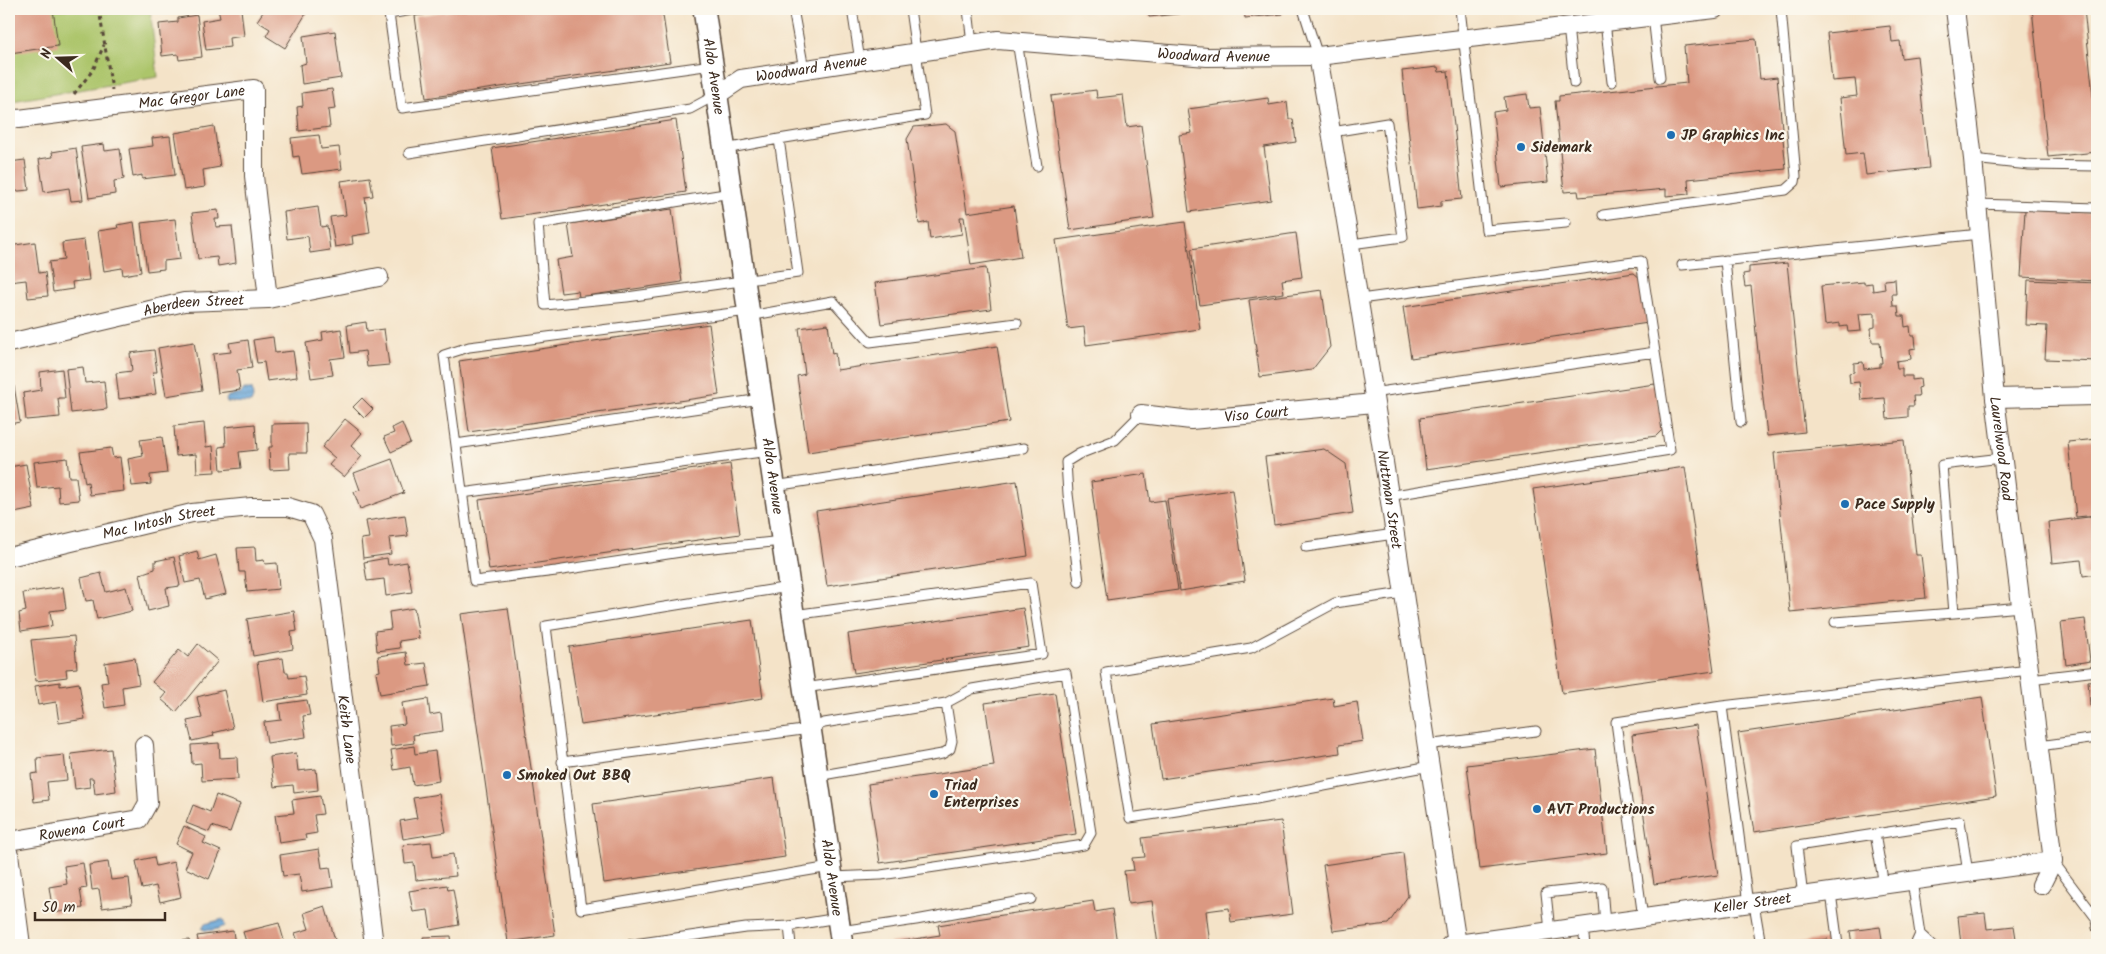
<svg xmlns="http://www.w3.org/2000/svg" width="2106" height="954" font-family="Kalam,sans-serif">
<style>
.green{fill:#acc56b;stroke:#747844}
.water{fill:url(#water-rules);stroke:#50687c}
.building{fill:#db9982}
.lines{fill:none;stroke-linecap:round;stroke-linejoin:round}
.service-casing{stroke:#574638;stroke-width:11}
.minor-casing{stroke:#574638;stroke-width:20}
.tertiary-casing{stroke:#574638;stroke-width:24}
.path{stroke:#574638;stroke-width:3;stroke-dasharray:4 4;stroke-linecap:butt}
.service{stroke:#fff;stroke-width:9}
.minor{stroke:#fff;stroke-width:18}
.tertiary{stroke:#fff;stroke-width:21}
.poi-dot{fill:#1f6fb2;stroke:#fbf7ec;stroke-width:2}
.labels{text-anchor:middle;stroke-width:4.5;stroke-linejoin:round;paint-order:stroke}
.street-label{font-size:15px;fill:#3b2a1e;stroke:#fbf7ec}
.poi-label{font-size:15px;font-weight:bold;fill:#3b2a1e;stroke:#fbf7ec;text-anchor:start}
</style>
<defs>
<pattern id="water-rules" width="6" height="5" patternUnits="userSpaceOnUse" patternTransform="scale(1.25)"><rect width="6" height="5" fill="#66a5d9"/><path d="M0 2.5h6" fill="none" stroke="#5587af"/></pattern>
</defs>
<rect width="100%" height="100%" fill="#fbf7ec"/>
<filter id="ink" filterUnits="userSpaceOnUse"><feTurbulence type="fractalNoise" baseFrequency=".02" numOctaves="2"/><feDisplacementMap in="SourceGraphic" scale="10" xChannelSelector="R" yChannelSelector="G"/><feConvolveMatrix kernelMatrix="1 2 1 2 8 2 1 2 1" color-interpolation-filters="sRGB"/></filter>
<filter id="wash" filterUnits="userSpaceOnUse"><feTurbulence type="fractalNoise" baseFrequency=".0096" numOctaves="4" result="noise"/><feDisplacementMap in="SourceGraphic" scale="20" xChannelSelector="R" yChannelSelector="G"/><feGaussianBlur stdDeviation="1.12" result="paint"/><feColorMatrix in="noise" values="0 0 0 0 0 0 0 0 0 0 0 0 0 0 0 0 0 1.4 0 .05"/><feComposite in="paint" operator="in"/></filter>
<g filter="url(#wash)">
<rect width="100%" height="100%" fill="#f4e3c8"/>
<!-- green -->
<path class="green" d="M9 9H150L158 77 12 101 9 100Z"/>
<!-- water -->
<path class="water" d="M244 389H252L253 398 251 403 227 402 226 400 228 396 241 394Z
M223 919 225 926C218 929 209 933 202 929L205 924Z"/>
<g id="blocks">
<!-- building -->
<path class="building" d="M9 9H53L58 46 10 53Z
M218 9H241L244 36 229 38 230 47 206 50 202 21 220 18Z
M265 9H302L307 12 285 48 266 36 270 29 257 21Z
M463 9H662L670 62 426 98 415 16Z
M1148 9H1186V13L1149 17Z
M1244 9H1282L1283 14 1245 18Z
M2032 9H2084L2097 134V152L2048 157Z
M197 15 202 57 179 60 178 54 162 56 159 24 178 22V18Z
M1890 26 1892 42 1900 41 1902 58 1917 56 1929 168 1866 175 1863 153 1846 155 1840 98 1857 96 1855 79 1832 81 1827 33Z
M335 31 341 78 302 84 300 65 306 63 303 36Z
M1756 39 1760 79 1777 77 1786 169 1688 179 1689 194 1666 196V189L1579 197 1578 191 1564 192 1555 101H1559V96L1687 83 1684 46Z
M1438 67 1439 72 1448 71 1462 199 1441 201V206L1417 209 1402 71Z
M332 89 335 109 328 110 330 127 299 131 297 107 303 106 302 93Z
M1096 90 1097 98 1123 95 1127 127 1141 125 1154 218 1070 230 1051 96Z
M1527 94 1529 108 1540 107 1548 182 1501 187 1493 112 1506 110 1504 97Z
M1268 98 1269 105 1287 102 1289 119H1293L1296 142 1264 147 1271 200 1189 212 1179 135 1192 133 1188 109Z
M676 120 686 192 502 219 492 148Z
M946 124 955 131 967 213 1014 206 1021 257 971 265 964 217H960L962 234 930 239 928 222 919 224 907 139 914 127Z
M214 126 220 167 203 170 205 187 184 190 175 133Z
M319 135 321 149 339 147 342 169 302 174 299 156 293 157 291 138Z
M170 136 175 175 142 179V175L133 177 129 149 153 146 152 138Z
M104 144 105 151 120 149 124 179 114 181 115 194 89 198 81 147Z
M76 148 83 200 71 201 69 188 44 192 39 159 53 157 52 152Z
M25 160 29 190 9 192V162Z
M370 177 373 196 365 197 370 233 352 236 353 244 335 247 330 217 346 215 341 181Z
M318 207 321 227 327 226 330 250 310 253 308 236 287 239 284 212Z
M672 209 682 282 579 297 578 291 561 293 556 260 573 257 568 224Z
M218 210 219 219H215L216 227 232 226 236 263 218 266 217 257 198 259 192 213Z
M2025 210 2097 213V281L2021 277Z
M175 219 180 259 164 261V269L147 271 141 223Z
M134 222 141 272 123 275 122 268 104 271 98 231 118 228 117 225Z
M1185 222 1200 329 1086 345 1084 327 1068 329 1056 240Z
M1296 233 1302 277 1282 280 1284 293 1200 305 1191 249Z
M84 240 89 280 72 282 73 289 53 292 49 262 64 260 62 243Z
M35 242 39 273 45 272 48 296 28 298 26 280 9 282V246Z
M1787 263 1805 432 1767 436 1751 286 1745 287 1743 274 1749 273V267Z
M986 268 991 309 881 324 875 283Z
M1634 273 1641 279 1648 323 1411 358 1403 307Z
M1895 279 1896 294H1892L1893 306H1898L1899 316H1904L1905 327 1910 326 1911 336H1915L1916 348 1910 349 1911 359 1896 361 1897 368H1902V376H1912V380L1920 379 1921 387 1918 388 1919 396H1913L1914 406H1908V417L1887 419 1885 398 1861 400 1859 382 1850 383 1849 373 1854 372V363L1863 362 1864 369 1880 367V363H1882L1880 342H1872L1871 328 1875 327V313L1859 314 1861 331 1848 332 1847 326 1840 327V323L1825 325 1821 286 1864 282V284L1872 283 1873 291 1885 289 1884 280Z
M2028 280 2097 283V361L2045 359 2047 326 2026 325Z
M1322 290 1330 347 1312 370 1260 377 1249 300Z
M366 322 367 331 384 329 389 365 367 367 365 351 350 353 347 325Z
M709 324 719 395 469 432 459 361Z
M828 324 832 354 835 353 837 370 997 346 1009 422 808 452 797 376 805 374 799 328Z
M341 329 345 357 330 359 333 375 311 378 306 343 323 340 322 332Z
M273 337 275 353 293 351 297 377 267 381 264 362 257 363 253 340Z
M248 340 252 368 237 370 240 390 218 393 213 354 231 352 229 343Z
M194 342 202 390 166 396 158 348Z
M154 350 157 372H153L156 394 119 399 116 373 132 371 130 353Z
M83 367 85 383 104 381 107 409 71 413 66 369Z
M62 369 65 398H58L60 417 26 420 23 393 41 390 40 372Z
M1655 384 1664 428 1656 436 1426 469 1420 418Z
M14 386 20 422 9 424V387Z
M362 398 373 409 364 418 353 407Z
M345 419 362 433 351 446 362 456 344 477 329 465 335 458 322 447Z
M204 423 206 447 213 446 215 472 197 473 196 454 176 456 174 426Z
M306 423 307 453H289L290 469 270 470 269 447H272V424Z
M402 423 410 443 391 452 384 437 394 433 392 428Z
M255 424 257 450 239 452 241 468 221 470 219 447 226 446 225 427Z
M162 437 167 473 150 475 151 484 132 486 128 459 143 456 140 440Z
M2097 439V515L2076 517 2068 442Z
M1904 440 1916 555H1921L1926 598 1790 612 1774 453Z
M111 448 113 458 120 457 124 491 90 495 88 482 85 483 80 452Z
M1324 449 1346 464 1353 513 1274 525 1265 457Z
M67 458 69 477H76L79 500 59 502 58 486 37 488 34 462Z
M392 459 404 493 360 509 354 492 360 490 354 473Z
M26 464 34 509 14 513V507H9V467Z
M730 464 740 534 489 570 479 500Z
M1685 467 1714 671 1562 693 1533 489Z
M1146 474 1150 502 1165 500 1178 590 1107 600 1091 482Z
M1017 481 1028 556 827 586 816 511Z
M1232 490 1245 581 1180 591 1167 499Z
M405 515 408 536 389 538 391 554 363 558 361 539 369 538 366 521Z
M2097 516V574L2083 576 2081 560 2052 563 2048 522Z
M255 547 256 561 264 560 265 564 277 563 279 589 247 592 245 572H239L237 548Z
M197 551 199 560 216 555 226 594 205 599 200 580 185 583 179 556Z
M174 557 180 586 166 588 169 606 148 611 140 574 155 569V561Z
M387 558 388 565 407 562 412 592 386 596 384 579 367 581 364 562Z
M101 573 106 592 126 587 132 611 97 619 93 600 86 601 81 578Z
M63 587 66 609 50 611 52 626 21 631 19 613 26 611 23 593Z
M414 608 419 638 399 641 400 648 377 651 375 631 391 629 389 612Z
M508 608 555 935 508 942 461 614Z
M1023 608 1029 647 854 673 848 634Z
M294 611 297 631 291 632 293 649 253 656 247 619Z
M2085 619 2090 661 2066 665 2061 622Z
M752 620 763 698 581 725 569 647Z
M74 636 77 668 66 669 67 677 36 681 31 640Z
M198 644 218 661 176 712 161 699 166 693 152 682 179 650 188 657Z
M406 652 408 665 426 663 430 686 380 694 376 672 380 671 378 656Z
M135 658 139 684 122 687 124 705 105 708 101 683 108 682 105 663Z
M283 658 285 672H288L289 678 304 676 307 695 263 702 257 662Z
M2097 680V705L2090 706 2088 681Z
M60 682V686L79 683 85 719 59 723 56 702 38 705 35 686Z
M224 690 233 728 213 733 214 736 192 741 187 721 202 718 197 697Z
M1055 693 1076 834 880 863 868 784 994 766 985 703Z
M1982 697 1996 796 1754 832 1738 733Z
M1333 698 1334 706 1357 702 1363 741 1339 745 1340 753 1161 779 1153 724Z
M428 699 430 715 441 713 443 731 413 735 414 743 391 746 389 726 405 724 402 703Z
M307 700 310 715 303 716 306 737 267 743 264 722 281 720 279 704Z
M1696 725 1718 875 1654 884 1632 735Z
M219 743 220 758 237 757 238 779 202 781 201 763 192 764 191 745Z
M414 746 415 754 435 751 439 781 413 785 410 767 394 770 391 750Z
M111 749 116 791 95 794 93 778H89L90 787 75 789 71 754Z
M1595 749 1607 853 1480 869 1467 765Z
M296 753 298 771 316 769 318 790 294 793 293 785 274 787 270 757Z
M64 755 67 780 47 782 49 800 34 802 31 774 38 773 37 758Z
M774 778 785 857 604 883 593 804Z
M439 794 446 832 403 839 400 821 417 818 413 798Z
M216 795 240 804 230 832 212 826 209 832 186 823 193 805 210 812Z
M320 796 323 814 314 815 317 833 305 835 306 839 279 843 275 815 294 813 292 800Z
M1281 821 1293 914 1231 922 1229 908 1206 911 1210 945H1158L1152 901 1128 904 1124 871 1134 870 1132 858 1145 857 1142 838Z
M184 826 206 837 203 843 221 851 209 879 185 868 192 852 176 844Z
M431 842 433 857 453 854 456 876 416 880 414 863 405 864 403 845Z
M319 849 322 868 330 867 333 887 302 892 299 874 283 876 280 855Z
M1403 853 1408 896 1388 924 1333 931 1323 865Z
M154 857 156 866 174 862 181 897 160 902 156 886 142 889 136 861Z
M108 862 111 880 129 878 132 904 102 908 99 889 92 890 89 865Z
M83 863 87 888 80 889 83 908 53 913 49 887 67 884 64 866Z
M447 885 448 890 453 889 459 925 431 930 428 910 413 912 409 891Z
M1093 901 1095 912 1112 909 1117 944 891 945 890 943 940 935 938 925Z
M325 906 336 943 328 945H299L295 933 309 929 304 913Z
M1985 913 1987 929 2014 926 2017 945H1961L1958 916Z
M279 923 285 944 291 943V945H247L243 932Z
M1880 927 1883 945H1852L1850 931Z
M233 931 235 945H199L197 936Z
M451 936 452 945H424L423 937Z
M1828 939 1829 945H1784V944Z
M189 940 190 945H150L149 944Z"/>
</g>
</g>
<g filter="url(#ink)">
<use href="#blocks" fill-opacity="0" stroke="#574638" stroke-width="1"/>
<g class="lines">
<defs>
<path id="service" d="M418 9 389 14 402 108 712 65
M793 9 804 69
M852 9 860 61
M968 9 972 44
M1303 9 1318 56
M1460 9 1486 230 1566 223
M1653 16 1660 78
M1605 22 1612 82
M1568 26 1574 83
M1017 41 1037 166
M1332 132 1387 123 1403 237 1351 244
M779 139 925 115 910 9
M725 149 779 139 798 273 627 297 545 305 538 224 731 193
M409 153 690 109 716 95
M1973 159 2029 165 2097 166
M1977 204 2097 208
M1603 215 1786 190 1795 182 1796 176 1781 9
M1725 260 1741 422
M1682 265 1980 234
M1360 299 1641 261 1655 352 1372 393
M748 311 469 347 444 355 474 581 556 571 694 550 782 541
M749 316 833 301 870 342 1017 323
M456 444 761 399
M2002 458 1942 465 1954 613 2021 607
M774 486 1024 448
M462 493 769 451
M1388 496 1670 450 1655 352
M1306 547 1394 534
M1079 582 1068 494 1066 462 1079 454 1115 440 1141 414
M789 587 546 626 581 909 830 867
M1403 593 1335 603 1251 648 1106 672 1130 818 1256 799 1430 766
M793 615 1031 583 1042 654 804 688
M1835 622 1954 613
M2097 671V644
M2030 679 2097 671
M1722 706 2029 670
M1426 745 1536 731
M2039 746 2097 738
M562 762 810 729 824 723 946 703 952 741 950 749 942 754 817 776
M1875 834 1884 885
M2053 861 2096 918 2097 928
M832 877 881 875 1084 845 1091 833 1066 673 972 689 946 703
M1912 881 1920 934 1932 945
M1831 893 1838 945
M1803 897 1797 846 1960 821 1968 873
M1754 904 1761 945
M1643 918 1616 722 1722 706 1748 904
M1583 927 1585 945
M840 931 916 920 1031 899
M1550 931 1546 893 1602 887 1605 924
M627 945 746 928 789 926
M791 945 789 926 838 918
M1915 945 1920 934"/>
<g id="minor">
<path id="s1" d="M1955 9 1973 159 1995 398 2053 861 2041 885"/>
<path id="s2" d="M1318 56C1370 351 1411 648 1457 944"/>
<path id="s3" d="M717 95 741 79 998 40 1207 57 1318 56 1715 9"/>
<path id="s4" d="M9 118 19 119 254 89V176L268 299"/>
<path id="s5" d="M9 343 184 302 268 299 379 277"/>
<path d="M1995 398 2097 396"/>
<path id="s6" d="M1141 414 1191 420 1374 403"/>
<path id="s7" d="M9 557 192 513 251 507H288L311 514 323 539 374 945"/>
<path id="s8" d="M9 841 139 819 148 803 144 745"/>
<path d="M9 854 21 945"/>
<path id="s9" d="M1450 945 2053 861"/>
</g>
<g id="tertiary">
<path id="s10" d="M704 9 842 945"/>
</g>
</defs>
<!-- service casing -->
<use href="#service" class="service-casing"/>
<!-- minor casing -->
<use href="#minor" class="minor-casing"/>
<!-- tertiary casing -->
<use href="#tertiary" class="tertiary-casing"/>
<!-- path -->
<path class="path" d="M99 9 112 90
M74 94 93 70 104 45"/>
<!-- service -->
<use href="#service" class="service"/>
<!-- minor -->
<use href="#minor" class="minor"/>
<!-- tertiary -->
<use href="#tertiary" class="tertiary"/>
</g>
</g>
<!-- markers -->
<g class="poi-dot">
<circle cx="1671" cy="135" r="5"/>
<circle cx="1521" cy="147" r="5"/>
<circle cx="1845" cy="504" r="5"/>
<circle cx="507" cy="775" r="5"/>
<circle cx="934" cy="794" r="5"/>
<circle cx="1537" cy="809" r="5"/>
</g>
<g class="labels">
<!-- street labels -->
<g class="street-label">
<text dy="5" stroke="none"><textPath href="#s3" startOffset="505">Woodward Avenue</textPath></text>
<text dy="5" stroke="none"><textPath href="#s3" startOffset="100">Woodward Avenue</textPath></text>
<text dy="5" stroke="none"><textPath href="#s10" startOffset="68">Aldo Avenue</textPath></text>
<text dy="5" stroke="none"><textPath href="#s4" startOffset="184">Mac Gregor Lane</textPath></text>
<text dy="5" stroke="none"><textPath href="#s5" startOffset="189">Aberdeen Street</textPath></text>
<text dy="5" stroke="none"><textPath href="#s6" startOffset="116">Viso Court</textPath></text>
<text dy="5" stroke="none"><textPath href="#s1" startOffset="442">Laurelwood Road</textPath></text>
<text dy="5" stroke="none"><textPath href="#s10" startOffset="472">Aldo Avenue</textPath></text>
<text dy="5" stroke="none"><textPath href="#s2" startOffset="449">Nuttman Street</textPath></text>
<text dy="5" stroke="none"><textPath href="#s7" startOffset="154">Mac Intosh Street</textPath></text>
<text dy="5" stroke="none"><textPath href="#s7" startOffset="528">Keith Lane</textPath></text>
<text dy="5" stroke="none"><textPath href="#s8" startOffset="74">Rowena Court</textPath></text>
<text dy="5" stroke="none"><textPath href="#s10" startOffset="878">Aldo Avenue</textPath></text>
<text dy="5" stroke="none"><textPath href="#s9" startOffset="305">Keller Street</textPath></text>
</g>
<!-- poi labels -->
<g class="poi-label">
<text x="1681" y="140">JP Graphics Inc</text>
<text x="1531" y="152">Sidemark</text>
<text x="1855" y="509">Pace Supply</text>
<text x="517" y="780">Smoked Out BBQ</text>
<text x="944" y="790">Triad<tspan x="944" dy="17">Enterprises</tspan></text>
<text x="1547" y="814">AVT Productions</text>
</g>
</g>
<!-- margin -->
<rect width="2106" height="954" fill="none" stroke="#fbf7ec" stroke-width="30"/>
<!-- north arrow -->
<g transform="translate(58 58) rotate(290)" stroke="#fbf7ec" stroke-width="4" paint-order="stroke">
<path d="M0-4L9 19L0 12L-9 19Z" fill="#3b2a1e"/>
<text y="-8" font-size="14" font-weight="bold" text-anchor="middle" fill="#3b2a1e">N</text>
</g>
<!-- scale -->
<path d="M35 912v8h130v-8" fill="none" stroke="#3b2a1e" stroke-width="2.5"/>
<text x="42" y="912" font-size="15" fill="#3b2a1e" stroke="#fbf7ec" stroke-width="4" paint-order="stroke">50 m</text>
</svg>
